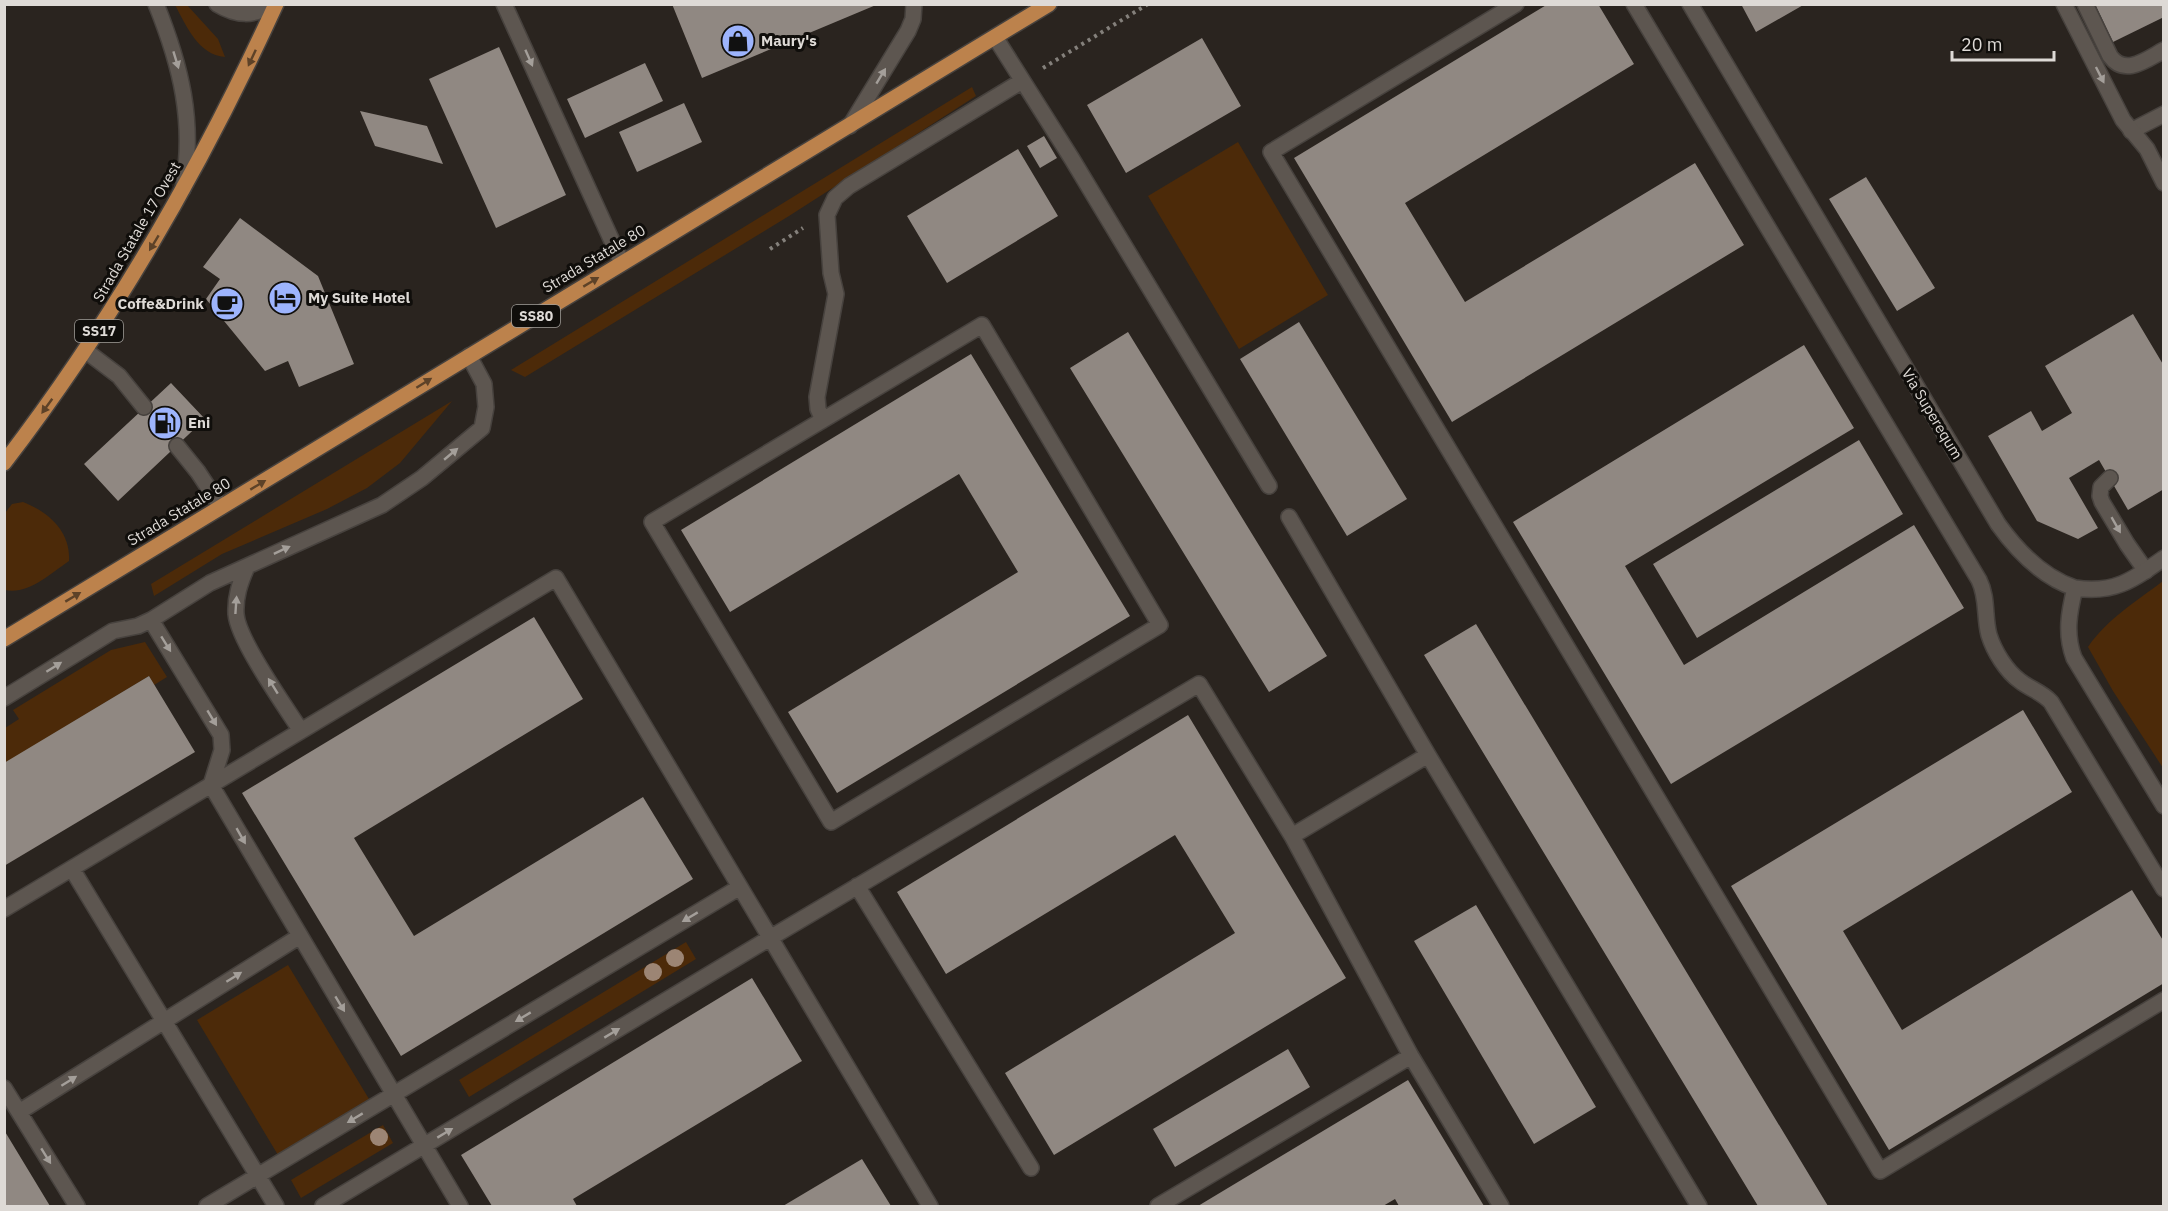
<svg xmlns="http://www.w3.org/2000/svg" width="2168" height="1211" font-family="'IBM Plex Sans',sans-serif">
<style>
.green{fill:#4c2a09}
.building{fill:#908882}
.lines{fill:none;stroke-linecap:round;stroke-linejoin:round}
.service-casing{stroke:#47423e;stroke-width:18}
.minor-casing{stroke:#47423e;stroke-width:18}
.primary-casing{stroke:#47423e;stroke-width:18}
.path{stroke:#84807b;stroke-width:4;stroke-dasharray:3 4.5;stroke-linecap:butt}
.service{stroke:#5d5650;stroke-width:15}
.minor{stroke:#5d5650;stroke-width:15}
.primary{stroke:#bc824c;stroke-width:15}
.tree{fill:#9c8574}
.oneway{fill:#5d4228}
.oneway2{fill:#a49f9a}
.labels{text-anchor:middle;stroke-width:6;stroke-linejoin:round;paint-order:stroke}
.shield{fill:#100e0b;stroke:#a09d99;stroke-width:1.5}
.shield-label{font-size:14px;font-weight:bold;fill:#dedad6}
.poi-label{font-size:15px;font-weight:bold;fill:#dedad6;stroke:#100e0b;text-anchor:start}
.street-label{font-size:15px;fill:#dedad6;stroke:#100e0b}
</style>
<rect width="100%" height="100%" fill="#2a241f"/>
<!-- green -->
<path class="green" d="M175 5H187L218 39 225 57C198 55 186 25 175 5Z
M972 87 976 96 789 216 525 377 511 370Z
M1238 142 1328 295 1239 349 1148 196Z
M452 401 400 463 367 488 327 509 222 554 154 596 151 584Z
M23 502C49 512 71 532 69 561 50 574 28 595 5 590V513L12 504Z
M2163 581V768L2113 691 2088 647C2107 619 2137 601 2163 581Z
M145 642 167 677 154 685 149 676 5 763V728L19 719 13 710 111 650Z
M686 942 696 959 469 1097 459 1080Z
M288 965 369 1099 278 1155 197 1020Z
M383 1125 393 1143 301 1198 291 1180Z"/>
<!-- building -->
<path class="building" d="M672 4H876V5L702 78Z
M1548 4H1598L1634 64 1405 203 1465 302 1695 163 1744 245 1452 422 1294 158Z
M1741 4H1805L1756 32Z
M2095 4H2164V17L2113 42Z
M1202 38 1241 106 1126 173 1087 105Z
M499 47 566 195 496 228 429 79Z
M645 63 663 101 585 138 567 99Z
M684 103 702 142 637 172 619 132Z
M360 111 427 126 443 164 375 146Z
M1044 136 1057 158 1040 168 1027 146Z
M1018 149 1058 216 947 283 907 216Z
M1866 177 1935 288 1897 311 1829 199Z
M240 218 318 276 354 364 299 387 288 361 265 371 206 299 220 279 203 267Z
M2133 314 2164 366V489L2128 510 2099 460 2069 478 2098 528 2078 539 2037 521 1988 436 2031 411 2042 431 2072 413 2045 366Z
M1299 322 1407 499 1347 536 1240 359Z
M1128 332 1327 656 1269 692 1070 368Z
M1804 345 1854 428 1625 566 1684 665 1914 525 1964 608 1671 784 1513 522Z
M971 354 1130 616 837 793 788 712 1018 572 959 474 730 612 681 530Z
M171 383 205 419 118 501 84 464Z
M1859 440 1903 514 1697 638 1653 564Z
M534 617 583 699 354 838 414 936 643 797 693 879 401 1056 242 793Z
M1476 624 1828 1206H1758L1424 655Z
M149 676 195 752 4 866V763Z
M2023 710 2072 792 1843 931 1902 1030 2132 890 2164 942V983L1889 1150 1731 886Z
M1188 715 1346 978 1054 1155 1005 1073 1235 933 1175 835 946 974 897 892Z
M1476 905 1596 1107 1534 1144 1414 941Z
M752 978 802 1061 573 1199 577 1206H492L461 1155Z
M1288 1049 1310 1087 1175 1167 1153 1129Z
M1408 1080 1484 1206H1399L1395 1199 1383 1206H1198Z
M4 1130 50 1206H4Z
M862 1159 891 1206H783Z"/>
<g class="lines">
<defs>
<path id="service" d="M504 4 622 263
M1516 4 1271 152 1880 1171 2164 1000
M1634 4 1979 580C1988 598 1984 617 1989 635 1994 651 2006 671 2020 681 2030 689 2042 692 2051 702L2164 889
M2085 4 2110 56C2125 77 2147 59 2164 50
M995 37 1072 159 1269 486
M850 126 908 31 913 19 914 4
M2131 131 2164 114
M982 325 1160 625 831 822 652 522Z
M86 351 119 376 144 407
M823 420 818 409 817 397 836 294 831 273 827 215 835 198 849 186 1022 81
M177 446 198 472 221 507
M2110 478 2101 487 2100 496 2102 502 2127 544 2146 571
M1289 517 1428 755 1699 1206
M246 569C240 583 235 597 236 614 238 640 285 706 301 731
M151 620 221 735 222 750 211 785 460 1206
M4 698 113 631 138 626 151 620 210 583 382 505 422 478 482 428 486 407 484 384 469 356
M1292 836 1428 755
M72 869 276 1206
M857 886 1031 1168
M4 909 556 578 930 1206
M4 1088 77 1206
M19 1112 300 936
M207 1206 740 887
M323 1206 770 938 1199 684 1292 836 1411 1056 1501 1206
M1158 1206 1411 1056"/>
<path id="minor" d="M156 4C181 66 195 122 183 189
M217 4C237 16 253 17 273 4
M1690 4 1998 524C2018 552 2042 577 2075 588 2069 612 2065 634 2074 658L2164 806
M2064 4 2123 120 2147 149 2164 183
M2075 588C2114 594 2133 580 2164 558"/>
<path id="primary" d="M4 463C114 320 201 168 276 4
M4 639 1049 4"/>
</defs>
<!-- service casing -->
<use href="#service" class="service-casing"/>
<!-- minor casing -->
<use href="#minor" class="minor-casing"/>
<!-- primary casing -->
<use href="#primary" class="primary-casing"/>
<!-- path -->
<path class="path" d="M1043 68 1148 4
M770 249 803 228"/>
<!-- service -->
<use href="#service" class="service"/>
<!-- minor -->
<use href="#minor" class="minor"/>
<!-- primary -->
<use href="#primary" class="primary"/>
</g>
<!-- trees -->
<g class="tree">
<circle cx="675" cy="958" r="9"/>
<circle cx="653" cy="972" r="9"/>
<circle cx="379" cy="1137" r="9"/>
</g>
<!-- one-way arrows -->
<defs><path id="oneway-solid" d="M-6-.8H1V-3.2L6.5 0L1 3.2V.8H-6Z" transform="scale(1.5)"/></defs>
<g class="oneway">
<use href="#oneway-solid" transform="translate(252 58) rotate(115)"/>
<use href="#oneway-solid" transform="translate(154 243) rotate(121)"/>
<use href="#oneway-solid" transform="translate(591 282) rotate(-31)"/>
<use href="#oneway-solid" transform="translate(424 383) rotate(-32)"/>
<use href="#oneway-solid" transform="translate(47 406) rotate(126)"/>
<use href="#oneway-solid" transform="translate(258 485) rotate(-31)"/>
<use href="#oneway-solid" transform="translate(73 597) rotate(-31)"/>
</g>
<g class="oneway2">
<use href="#oneway-solid" transform="translate(529 58) rotate(66)"/>
<use href="#oneway-solid" transform="translate(176 60) rotate(73)"/>
<use href="#oneway-solid" transform="translate(2100 75) rotate(63)"/>
<use href="#oneway-solid" transform="translate(881 76) rotate(-59)"/>
<use href="#oneway-solid" transform="translate(451 454) rotate(-40)"/>
<use href="#oneway-solid" transform="translate(2116 525) rotate(60)"/>
<use href="#oneway-solid" transform="translate(282 550) rotate(-25)"/>
<use href="#oneway-solid" transform="translate(236 605) rotate(-86)"/>
<use href="#oneway-solid" transform="translate(166 644) rotate(58)"/>
<use href="#oneway-solid" transform="translate(54 667) rotate(-32)"/>
<use href="#oneway-solid" transform="translate(273 686) rotate(-122)"/>
<use href="#oneway-solid" transform="translate(212 718) rotate(59)"/>
<use href="#oneway-solid" transform="translate(241 836) rotate(60)"/>
<use href="#oneway-solid" transform="translate(690 917) rotate(149)"/>
<use href="#oneway-solid" transform="translate(234 977) rotate(-32)"/>
<use href="#oneway-solid" transform="translate(340 1004) rotate(59)"/>
<use href="#oneway-solid" transform="translate(523 1017) rotate(149)"/>
<use href="#oneway-solid" transform="translate(612 1033) rotate(-31)"/>
<use href="#oneway-solid" transform="translate(69 1081) rotate(-32)"/>
<use href="#oneway-solid" transform="translate(355 1118) rotate(149)"/>
<use href="#oneway-solid" transform="translate(445 1133) rotate(-31)"/>
<use href="#oneway-solid" transform="translate(46 1156) rotate(58)"/>
</g>
<!-- icons -->
<defs>
<symbol id="shop-disc" viewBox="-11 -11 22 22"><circle r="9.5" fill="#9db4fd" stroke="#100e0b"/><path d="M-5-2.5h2.3a2.7 3.5 0 0 1 5.4 0H5L5.5 6h-11ZM-1.5-2.5h3a1.5 2.3 0 0 0-3 0Z" fill="#111"/></symbol>
<symbol id="hotel-disc" viewBox="-11 -11 22 22"><circle r="9.5" fill="#9db4fd" stroke="#100e0b"/><path d="M-6-4.5h1.5V1H6V5H4.5V3h-9V5H-6ZM-4 0a1.8 1.8 0 1 1 3.6 0ZM.5 0V-2.5h3Q6-2.5 6 0Z" fill="#111"/></symbol>
<symbol id="cafe-disc" viewBox="-11 -11 22 22"><circle r="9.5" fill="#9db4fd" stroke="#100e0b"/><path d="M-5.5-4.5H6V0H3Q3 3.5 0 3.5H-2.5Q-5.5 3.5-5.5 0ZM3-3.2v2h1.7v-2ZM-6 4.5H4V6H-6Z" fill="#111"/></symbol>
<symbol id="fuel-disc" viewBox="-11 -11 22 22"><circle r="9.5" fill="#9db4fd" stroke="#100e0b"/><path d="M-5.5-6h7V0h2V4h1.3V-2.5L3-4.5l.8-.8L6-3V5H2.5V1h-1V6h-7ZM-4.2-4.7v3.2H.2V-4.7Z" fill="#111"/></symbol>
</defs>
<g fill-rule="evenodd">
<use href="#shop-disc" x="719" y="22" width="38" height="38"/>
<use href="#hotel-disc" x="266" y="279" width="38" height="38"/>
<use href="#cafe-disc" x="208" y="285" width="38" height="38"/>
<use href="#fuel-disc" x="146" y="404" width="38" height="38"/>
</g>
<g class="labels">
<!-- shield labels -->
<g class="shield">
<rect x="512" y="305" width="48" height="22" rx="4.5"/>
<rect x="75" y="320" width="48" height="22" rx="4.5"/>
</g>
<g class="shield-label">
<text x="536" y="321">SS80</text>
<text x="99" y="336">SS17</text>
</g>
<!-- poi labels -->
<g class="poi-label">
<text x="761" y="46">Maury's</text>
<text x="308" y="303">My Suite Hotel</text>
<text x="204" y="309" text-anchor="end">Coffe&amp;Drink</text>
<text x="188" y="428">Eni</text>
</g>
<!-- street labels -->
<g class="street-label">
<text transform="translate(137 232) rotate(-60)" y="5">Strada Statale 17 Ovest</text>
<text transform="translate(594 259) rotate(-31)" y="5">Strada Statale 80</text>
<text transform="translate(1932 414) rotate(59)" y="5">Via Superequm</text>
<text transform="translate(179 512) rotate(-31)" y="5">Strada Statale 80</text>
</g>
</g>
<!-- border -->
<rect width="2168" height="1211" fill="none" stroke="#dedad6" stroke-width="12"/>
<!-- scale -->
<path d="M1952 51v9h102v-9" fill="none" stroke="#dedad6" stroke-width="3"/>
<text x="1961" y="51" font-size="18" fill="#dedad6" stroke="#100e0b" stroke-width="4.5" paint-order="stroke">20 m</text>
</svg>
